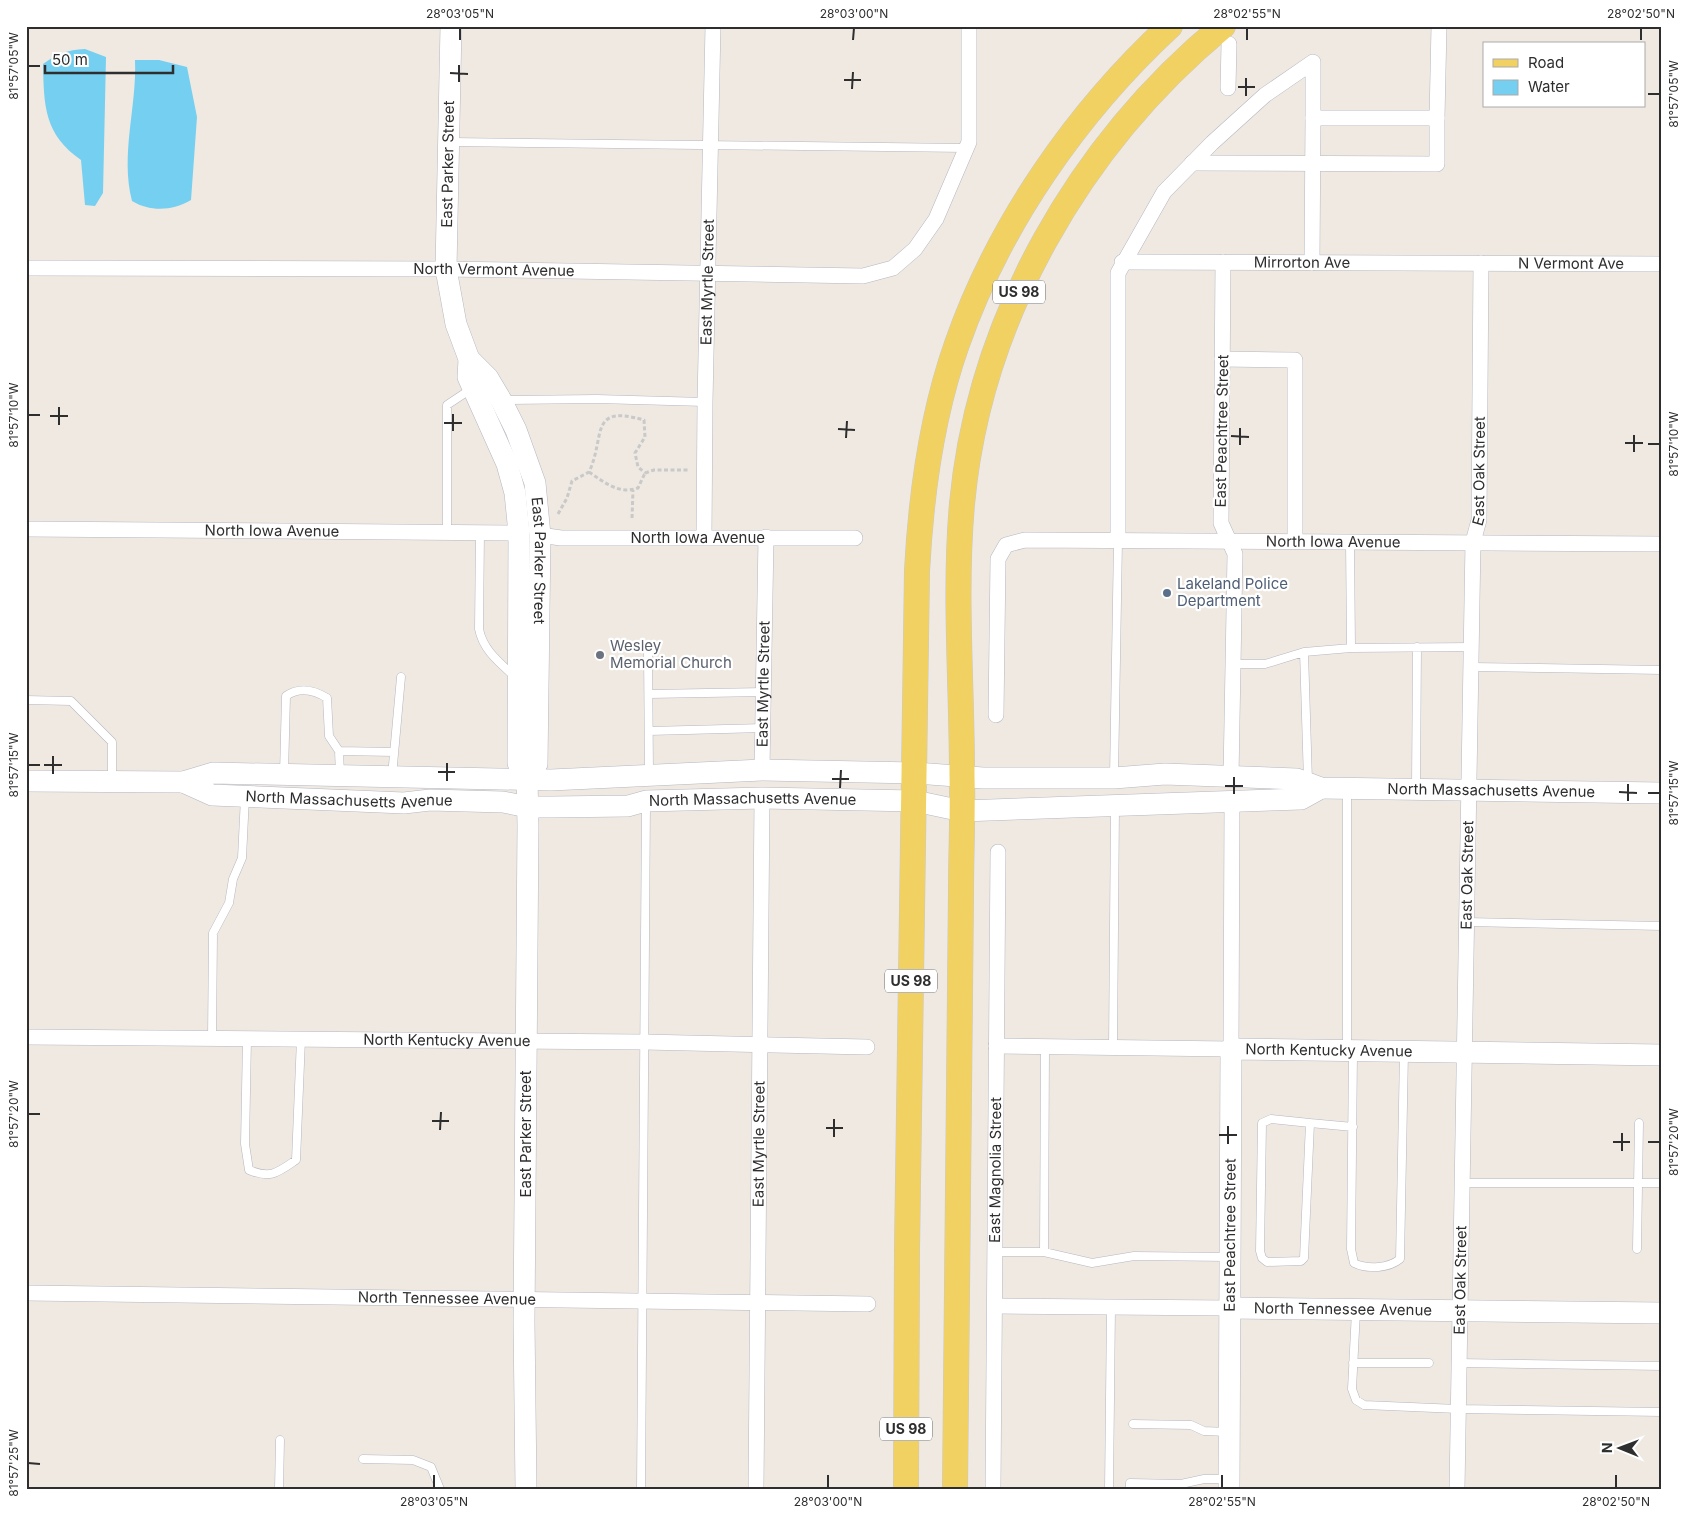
<svg xmlns="http://www.w3.org/2000/svg" width="1688" height="1515" font-family="Inter,sans-serif">
<style>
.water{fill:#75cff0}
.lines{fill:none;stroke-linecap:round;stroke-linejoin:round}
.lane-casing{stroke:#b4b7c1;stroke-width:9}
.street-casing{stroke:#b4b7c1;stroke-width:16}
.secondary-casing{stroke:#b4b7c1;stroke-width:22}
.primary-casing{stroke:#c9c9c9;stroke-width:26}
.path{stroke:#c9c9c9;stroke-width:3;stroke-dasharray:4 2.5;stroke-linecap:butt}
.lane{stroke:#fff;stroke-width:8}
.street{stroke:#fff;stroke-width:15}
.secondary{stroke:#fff;stroke-width:21}
.primary{stroke:#f2d163;stroke-width:25}
.ticks{fill:none;stroke:#2e2e2e;stroke-width:2}
.service-dot{fill:#5c6f8a;stroke:#fff;stroke-width:2}
.worship-dot{fill:#6b7280;stroke:#fff;stroke-width:2}
.labels{text-anchor:middle;stroke-width:4.5;stroke-linejoin:round;paint-order:stroke}
.shield{fill:#fff;stroke:#6d6d6d;stroke-width:1}
.shield-label{font-size:14px;font-weight:bold;fill:#2e2e2e}
.street-label{font-size:15px;fill:#2e2e2e;stroke:#fff}
.service-label{font-size:15px;fill:#4e5e75;stroke:#fff;text-anchor:start}
.worship-label{font-size:15px;fill:#5b616d;stroke:#fff;text-anchor:start}
.neatline{fill:none;stroke:#2e2e2e;stroke-width:2}
.ticks-label{font-size:12px;text-anchor:middle;fill:#2e2e2e}
</style>
<rect width="100%" height="100%" fill="#efe9e1"/>
<!-- water -->
<path class="water" d="M85 49 106 57 103 193 95 206 85 205 81 160C44 134 44 106 43 64 57 54 67 50 85 49Z
M135 60H159L187 67 197 117 191 200C173 211 150 212 132 201 120 154 137 107 135 60Z"/>
<g class="lines">
<defs>
<path id="lane" d="M451 142 966 148
M504 400 597 399 705 402
M447 531V405L471 389
M480 532 479 629C483 650 499 662 514 676
M1350 541 1351 648
M648 650 649 774
M1304 652 1308 781
M1233 664H1265L1304 652 1351 648 1472 647
M1472 667 1662 670
M649 694 764 692
M26 700 71 701 112 742V780
M649 731 764 728
M284 774 286 696C299 687 314 690 327 698L329 736 339 751
M340 774 339 751 394 752
M392 776 401 677
M1114 776 1118 541
M1416 787 1417 647
M1347 789V1050
M1467 922 1662 926
M212 1039 213 933 229 903 233 879 242 858 245 797
M247 1039 245 1144 249 1170C271 1179 277 1173 296 1160L301 1039
M1113 1048 1115 807
M1353 1053 1351 1249 1354 1263C1368 1270 1389 1268 1400 1259L1404 1053
M1310 1123 1271 1119 1262 1123 1260 1251 1262 1258 1267 1262 1301 1261 1304 1258 1310 1123 1353 1127
M1462 1183H1662
M1637 1249 1639 1123
M995 1252H1044L1092 1263 1134 1256 1229 1257
M1044 1252 1045 1047
M1356 1311 1352 1389 1356 1400 1364 1405 1458 1409 1662 1412
M1353 1363H1429
M1458 1363 1662 1366
M1133 1424 1191 1425 1204 1431 1227 1432
M363 1459 413 1460 431 1467 440 1489
M279 1489 280 1440
M641 1489 646 803
M1109 1489 1111 1307
M1130 1489V1483L1181 1484 1204 1479H1227"/>
<g id="street">
<path d="M1228 88 1229 44"/>
<path d="M1192 163 1437 164V118"/>
<path id="s1" d="M1122 262 1662 264"/>
<path d="M1223 262 1221 523 1235 554 1231 777"/>
<path d="M1312 263 1313 118"/>
<path id="s2" d="M26 268 446 269 863 276 893 268 915 249 936 219 969 142V26"/>
<path d="M1222 359 1295 360V541"/>
<path id="s3" d="M26 529 519 533"/>
<path id="s4" d="M540 535 561 538H855"/>
<path id="s5" d="M704 537 705 402 713 26"/>
<path d="M1118 541V273L1164 192 1212 143 1265 95 1313 62V118H1437L1439 26"/>
<path id="s6" d="M996 715 998 559 1006 545 1025 540 1662 544"/>
<path id="s7" d="M762 770 766 537"/>
<path id="s8" d="M26 1037 644 1042 867 1047"/>
<path d="M996 1046 1231 1049 1232 803"/>
<path id="s9" d="M26 1293 868 1304"/>
<path d="M995 1306 1229 1308"/>
<path id="s10" d="M756 1489 762 798"/>
<path id="s11" d="M993 1489 998 852"/>
<path id="s12" d="M1457 1489 1473 542 1479 520 1481 263"/>
</g>
<g id="secondary">
<path d="M451 26 446 269 456 324 469 359 468 377 507 464 515 493 519 533 518 763 527 778 528 826 524 1322 526 1489"/>
<path id="s13" d="M469 359 488 378 501 400 516 430 535 483 540 535 537 764 527 778"/>
<path id="s14" d="M26 781 183 782 213 773 551 780 762 770 916 773 983 778H1114L1165 774 1297 779 1321 788 1662 793"/>
<path id="s15" d="M183 782 212 795 404 803 430 800 503 802 528 807H552L628 806 646 801 762 798 915 801 962 811 1301 799 1321 788"/>
<path id="s16" d="M1229 1308 1662 1313"/>
<path id="s17" d="M1229 1489 1231 1049 1662 1055"/>
</g>
<path id="primary" d="M906 1489 907 1250 917 571C921 494 931 417 957 344 999 224 1077 112 1170 26
M955 1489C957 1290 959 1091 961 892 961 853 963 814 962 775 962 685 954 594 962 504 979 319 1080 144 1223 26"/>
</defs>
<!-- lane casing -->
<use href="#lane" class="lane-casing"/>
<!-- street casing -->
<use href="#street" class="street-casing"/>
<!-- secondary casing -->
<use href="#secondary" class="secondary-casing"/>
<!-- primary casing -->
<use href="#primary" class="primary-casing"/>
<!-- path -->
<path class="path" d="M589 472C604 482 619 495 638 488L645 473
M645 473 654 470H689
M558 514 567 498 572 481 589 472C606 436 588 404 644 420L645 437 635 453 638 467 645 473
M632 518 633 490"/>
<!-- lane -->
<use href="#lane" class="lane"/>
<!-- street -->
<use href="#street" class="street"/>
<!-- secondary -->
<use href="#secondary" class="secondary"/>
<!-- primary -->
<use href="#primary" class="primary"/>
</g>
<!-- ticks -->
<path class="ticks" d="M460 40V28M853 40 854 28M1247 40V28M1641 40V28M28 66H40M450 73 468 74M844 80H861M459 82V65M1238 87H1255M852 89 853 72M1648 94H1660M1246 96V78M28 415H40M50 416H68M444 423H462M59 425V407M838 429 855 430M453 431V414M1231 436 1249 437M846 438 847 421M1625 443H1643M1648 444H1660M1240 445V428M1634 452V435M28 765H40M44 765H62M438 772H455M53 774V756M832 779H849M447 781V763M1225 786H1243M840 788 841 770M1619 792 1637 793M1648 793H1660M1234 794V777M1628 801V784M28 1114H40M432 1121H449M826 1128H843M440 1130 441 1112M1219 1135H1237M834 1137V1119M1613 1142H1630M1648 1142H1660M1228 1144V1126M1622 1151V1133M28 1463 40 1464M434 1488V1475M828 1488V1475M1222 1488V1475M1616 1488V1475"/>
<!-- markers -->
<circle class="service-dot" cx="1167" cy="593" r="5"/>
<circle class="worship-dot" cx="600" cy="655" r="5"/>
<g class="labels">
<!-- shield labels -->
<g class="shield">
<rect x="993" y="280.5" width="52" height="23" rx="4"/>
<rect x="885" y="969.5" width="52" height="23" rx="4"/>
<rect x="880" y="1417.5" width="52" height="23" rx="4"/>
</g>
<g class="shield-label">
<text x="1019" y="297">US 98</text>
<text x="911" y="986">US 98</text>
<text x="906" y="1434">US 98</text>
</g>
<!-- street labels -->
<g class="street-label">
<text transform="translate(448 164) rotate(-89)" y="5">East Parker Street</text>
<text dy="5" stroke="none"><textPath href="#s1" startOffset="180">Mirrorton Ave</textPath></text>
<text dy="5" stroke="none"><textPath href="#s1" startOffset="449">N Vermont Ave</textPath></text>
<text dy="5" stroke="none"><textPath href="#s2" startOffset="468">North Vermont Avenue</textPath></text>
<text dy="5" stroke="none"><textPath href="#s5" startOffset="255">East Myrtle Street</textPath></text>
<text transform="translate(1222 431) rotate(-89)" y="5">East Peachtree Street</text>
<text dy="5" stroke="none"><textPath href="#s12" startOffset="1019">East Oak Street</textPath></text>
<text dy="5" stroke="none"><textPath href="#s3" startOffset="246">North Iowa Avenue</textPath></text>
<text dy="5" stroke="none"><textPath href="#s4" startOffset="158">North Iowa Avenue</textPath></text>
<text dy="5" stroke="none"><textPath href="#s6" startOffset="500">North Iowa Avenue</textPath></text>
<text dy="5" stroke="none"><textPath href="#s13" startOffset="220">East Parker Street</textPath></text>
<text dy="5" stroke="none"><textPath href="#s7" startOffset="86">East Myrtle Street</textPath></text>
<text dy="5" stroke="none"><textPath href="#s14" startOffset="1469">North Massachusetts Avenue</textPath></text>
<text dy="5" stroke="none"><textPath href="#s15" startOffset="169">North Massachusetts Avenue</textPath></text>
<text dy="5" stroke="none"><textPath href="#s15" startOffset="574">North Massachusetts Avenue</textPath></text>
<text dy="5" stroke="none"><textPath href="#s12" startOffset="614">East Oak Street</textPath></text>
<text dy="5" stroke="none"><textPath href="#s8" startOffset="421">North Kentucky Avenue</textPath></text>
<text dy="5" stroke="none"><textPath href="#s17" startOffset="538">North Kentucky Avenue</textPath></text>
<text transform="translate(526 1134) rotate(-90)" y="5">East Parker Street</text>
<text dy="5" stroke="none"><textPath href="#s10" startOffset="345">East Myrtle Street</textPath></text>
<text dy="5" stroke="none"><textPath href="#s11" startOffset="319">East Magnolia Street</textPath></text>
<text dy="5" stroke="none"><textPath href="#s17" startOffset="254">East Peachtree Street</textPath></text>
<text dy="5" stroke="none"><textPath href="#s12" startOffset="209">East Oak Street</textPath></text>
<text dy="5" stroke="none"><textPath href="#s9" startOffset="421">North Tennessee Avenue</textPath></text>
<text dy="5" stroke="none"><textPath href="#s16" startOffset="114">North Tennessee Avenue</textPath></text>
</g>
<!-- service labels -->
<g class="service-label">
<text x="1177" y="589">Lakeland Police<tspan x="1177" dy="17">Department</tspan></text>
</g>
<!-- worship labels -->
<g class="worship-label">
<text x="610" y="651">Wesley<tspan x="610" dy="17">Memorial Church</tspan></text>
</g>
</g>
<!-- border -->
<rect width="1688" height="1515" fill="none" stroke="#ffffff" stroke-width="55"/>
<!-- legend -->
<rect x="1483" y="42" width="162" height="65" fill="#ffffff" stroke="#ababab"/>
<rect x="1493" y="59" width="25" height="8" fill="#f2d163" stroke="#ababab"/>
<text x="1528" y="68" font-size="15" fill="#2e2e2e">Road</text>
<rect x="1493" y="80" width="25" height="15" fill="#75cff0" stroke="#ababab"/>
<text x="1528" y="92" font-size="15" fill="#2e2e2e">Water</text>
<!-- north arrow -->
<g transform="translate(1620 1448) rotate(271)" stroke="#ffffff" stroke-width="4" paint-order="stroke">
<path d="M0-4L9 19L0 12L-9 19Z" fill="#2e2e2e"/>
<text y="-8" font-size="14" font-weight="bold" text-anchor="middle" fill="#2e2e2e">N</text>
</g>
<!-- scale -->
<path d="M45 65v8h128v-8" fill="none" stroke="#2e2e2e" stroke-width="2.5"/>
<text x="52" y="65" font-size="15" fill="#2e2e2e" stroke="#ffffff" stroke-width="4" paint-order="stroke">50 m</text>
<rect x="28" y="28" width="1632" height="1460" class="neatline"/>
<g class="ticks-label">
<text x="460" y="18">28°03'05"N</text>
<text x="854" y="18">28°03'00"N</text>
<text x="1247" y="18">28°02'55"N</text>
<text x="1641" y="18">28°02'50"N</text>
<text transform="translate(14 66) rotate(-90)" y="4">81°57'05"W</text>
<text transform="translate(1674 94) rotate(-90)" y="4">81°57'05"W</text>
<text transform="translate(14 415) rotate(-90)" y="4">81°57'10"W</text>
<text transform="translate(1674 444) rotate(-90)" y="4">81°57'10"W</text>
<text transform="translate(14 765) rotate(-90)" y="4">81°57'15"W</text>
<text transform="translate(1674 793) rotate(-90)" y="4">81°57'15"W</text>
<text transform="translate(14 1114) rotate(-90)" y="4">81°57'20"W</text>
<text transform="translate(1674 1142) rotate(-90)" y="4">81°57'20"W</text>
<text transform="translate(14 1463) rotate(-90)" y="4">81°57'25"W</text>
<text x="434" y="1506">28°03'05"N</text>
<text x="828" y="1506">28°03'00"N</text>
<text x="1222" y="1506">28°02'55"N</text>
<text x="1616" y="1506">28°02'50"N</text>
</g>
</svg>
